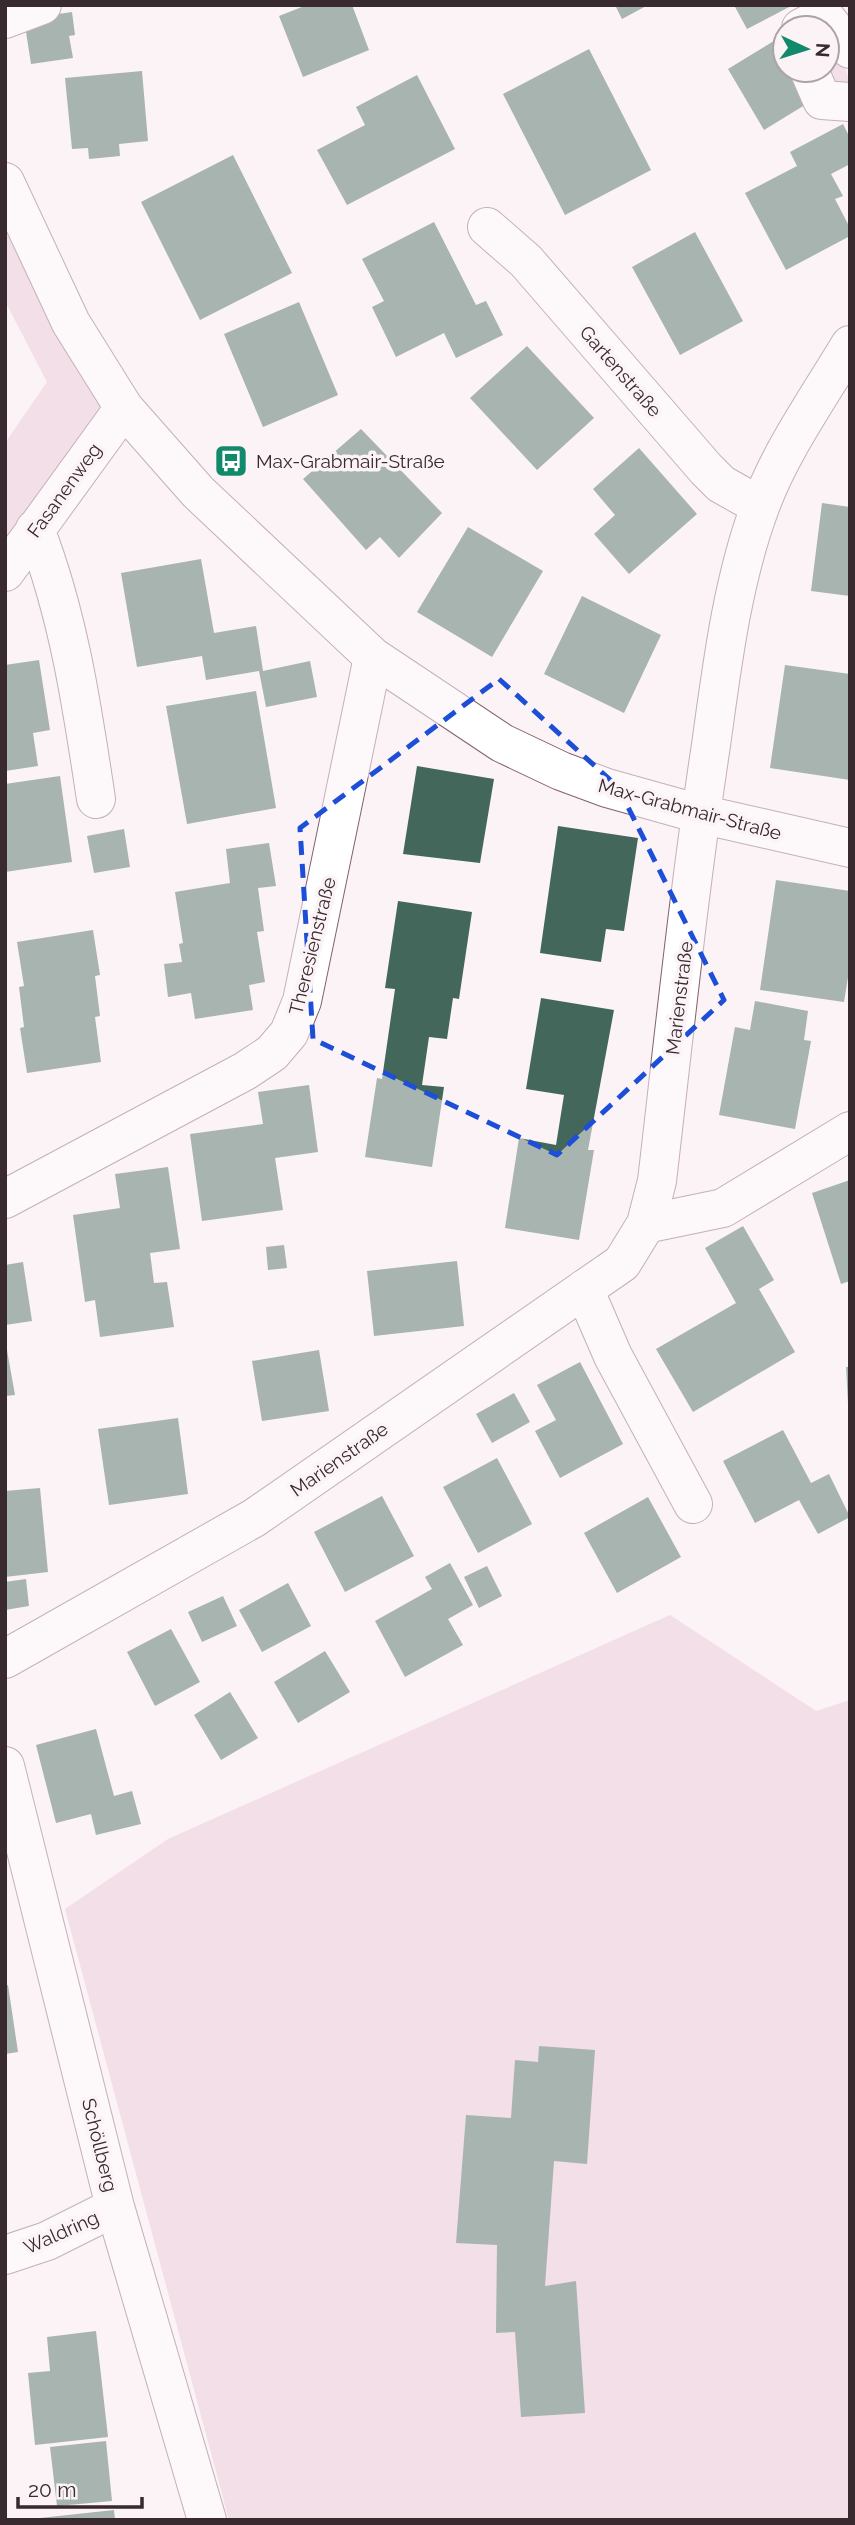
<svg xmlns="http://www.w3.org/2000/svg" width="855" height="2525" font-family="Raleway,sans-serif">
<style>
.green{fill:#e9c7d4}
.building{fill:#43685b}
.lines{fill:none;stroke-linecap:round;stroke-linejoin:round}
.minor-casing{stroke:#82616f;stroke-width:40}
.minor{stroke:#fff;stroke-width:38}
.marked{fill:none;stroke:#1d4ed8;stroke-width:5;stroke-dasharray:14 9;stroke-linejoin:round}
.labels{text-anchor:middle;stroke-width:7;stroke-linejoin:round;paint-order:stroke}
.street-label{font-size:19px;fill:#382a2f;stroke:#fbf3f6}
.poi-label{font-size:19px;fill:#382a2f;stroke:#fbf3f6;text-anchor:start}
</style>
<rect width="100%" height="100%" fill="#fbf3f6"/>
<!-- green -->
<path class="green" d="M827 35 841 55 850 83 826 82Z
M5 214 106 398 37 511 5 549V443L47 382 5 301Z
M670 1615 816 1711 850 1700V2520H229L65 1909 168 1839Z"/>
<!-- building -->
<path class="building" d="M307 5H352L369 50 303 77 279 16Z
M615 5H648L622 19Z
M734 5H793L747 29Z
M72 12 75 35 69 36 73 58 31 64 24 19Z
M777 39 785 52V70H796L813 100 764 130 728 69Z
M589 49 651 170 565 215 503 94Z
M142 71 148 141 119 144 120 156 89 159 88 148 72 149 65 78Z
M417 75 455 149 347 205 317 150 365 125 356 107Z
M843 124 850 138V164L831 174 843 196 835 199 850 228V236L786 270 745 193 797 166 790 152Z
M233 155 292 273 200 320 141 202Z
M434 222 476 305 486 301 503 335 456 358 444 333 396 357 372 307 384 301 362 259Z
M695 232 743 321 680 355 632 267Z
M299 302 338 395 263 427 224 334Z
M527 346 594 418 537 470 470 398Z
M361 429 442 513 399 558 380 537 366 550 303 479Z
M639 448 697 514 629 574 594 534 615 515 593 489Z
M822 503 850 507V596L811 591Z
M468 527 543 571 492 657 417 612Z
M201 559 214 633 256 626 263 671 310 661 317 697 266 707 259 671 206 680 202 656 137 667 121 573Z
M582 596 661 635 624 713 544 674Z
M39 660 50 730 33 733 38 766 5 771V665Z
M785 665 850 674V780L770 768Z
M256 691 276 808 187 824 166 706Z
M417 766 494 779 480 863 403 854Z
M60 776 72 862 5 872V784Z
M558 826 638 838 624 931 606 929 601 962 540 953Z
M124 829 130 867 94 873 87 836Z
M269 843 276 886 258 888 264 931 257 932 265 982 249 985 253 1010 195 1019 191 993 168 997 164 964 182 962 179 944 183 943 175 892 230 883 226 849Z
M776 880 850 891V965L844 1002 760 990Z
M398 901 472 912 459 999 453 998 447 1039 429 1037 422 1085 444 1087 432 1167 365 1157 377 1078 382 1079 395 989 385 988Z
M93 930 100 975 95 976 100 1016 95 1017 101 1062 27 1073 20 1028 24 1027 19 987 24 986 17 942Z
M541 998 614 1010 588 1150H594L579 1240 505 1228 519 1138 556 1145 564 1095 526 1089Z
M755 1001 808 1011 804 1040 811 1041 795 1129 719 1115 735 1027 750 1030Z
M309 1085 318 1152 275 1158 283 1210 202 1221 190 1134 263 1124 258 1092Z
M168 1167 180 1249 150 1253 154 1283 167 1282 174 1327 100 1337 95 1300 85 1302 73 1215 120 1208 115 1174Z
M850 1180V1281L841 1284 812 1193Z
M743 1226 774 1280 759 1289 795 1352 693 1412 656 1349 736 1303 705 1248Z
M284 1245 287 1268 268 1270 266 1247Z
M457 1261 464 1326 374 1336 367 1271Z
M23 1262 32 1321 5 1325V1265Z
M5 1339 15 1395 5 1396Z
M319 1350 329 1411 262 1421 252 1361Z
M580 1362 623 1444 560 1478 535 1431 556 1420 537 1385Z
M846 1367H850V1403H848Z
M514 1393 530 1422 492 1443 476 1414Z
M178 1418 188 1494 109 1505 98 1429Z
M783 1430 811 1483 829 1474 850 1517 818 1534 799 1500 755 1523 723 1461Z
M497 1458 532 1524 478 1553 443 1487Z
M40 1488 48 1572 5 1577V1491Z
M382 1496 414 1556 345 1592 314 1532Z
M648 1497 681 1557 617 1593 584 1533Z
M450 1563 473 1605 448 1619 463 1645 405 1677 375 1621 432 1589 425 1577Z
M487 1566 502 1596 479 1608 464 1577Z
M26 1579 29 1606 5 1610V1582Z
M288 1583 311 1626 262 1652 239 1610Z
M223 1596 237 1626 202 1642 188 1612Z
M171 1629 200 1682 155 1706 127 1652Z
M325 1651 350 1692 298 1723 274 1682Z
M230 1692 258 1738 221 1760 194 1715Z
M96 1729 114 1796 132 1791 141 1824 96 1835 91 1814 56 1823 36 1745Z
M8 1985 18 2052 5 2054V1986Z
M539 2046 595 2050 587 2164 554 2161 545 2286 576 2281 585 2413 521 2417 515 2332 496 2333 497 2245 456 2243 466 2115 511 2118 515 2060 538 2062Z
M96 2331 108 2437 35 2445 28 2373 50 2371 47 2337Z
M106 2441 112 2501 57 2506 50 2447Z
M114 2510 115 2520H40V2518Z"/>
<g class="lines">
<defs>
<path id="minor" d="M5 19 42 5
M801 28 824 16 850 49
M809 70 822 100 850 102
M5 182 71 323 124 408 198 492 373 657 502 743 561 771 607 788 700 814 850 848
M487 227 526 261 706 469 721 484 760 506
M35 529C69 617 82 706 96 799
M5 572 124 408
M5 1199 245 1071 272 1053 289 1033 302 1001 373 657
M646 1224 723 1208 850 1131
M584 1289 613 1356 693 1504
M5 1659 254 1518 622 1263 646 1224 657 1181C674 1036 689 890 711 745 722 666 732 582 760 507 781 450 819 397 850 345
M5 1766 115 2207 207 2520
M5 2255 47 2241 115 2207"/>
</defs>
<!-- minor casing -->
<use href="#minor" class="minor-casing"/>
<!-- minor -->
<use href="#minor" class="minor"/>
</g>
<!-- marked area -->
<path d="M0 0H855V2525H0ZM499 679 618 787 724 1000 557 1155 313 1039 300 828Z" fill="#fbf3f6" fill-opacity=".55" fill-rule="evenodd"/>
<path class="marked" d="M499 679 618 787 724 1000 557 1155 313 1039 300 828Z"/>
<!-- icons -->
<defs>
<symbol id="bus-square" viewBox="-11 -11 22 22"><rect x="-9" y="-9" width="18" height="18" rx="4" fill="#118a6c" stroke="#fbf3f6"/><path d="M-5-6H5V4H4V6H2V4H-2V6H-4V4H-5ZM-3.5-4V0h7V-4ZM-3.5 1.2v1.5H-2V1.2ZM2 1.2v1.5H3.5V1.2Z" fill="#fff"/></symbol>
</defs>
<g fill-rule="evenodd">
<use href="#bus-square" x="212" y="442" width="38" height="38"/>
</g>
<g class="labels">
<!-- street labels -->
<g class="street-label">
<text transform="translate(621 371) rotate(49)" y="7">Gartenstraße</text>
<text transform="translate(64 490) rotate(-54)" y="7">Fasanenweg</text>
<text transform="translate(690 809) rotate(15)" y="7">Max-Grabmair-Straße</text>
<text transform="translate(312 946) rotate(-76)" y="7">Theresienstraße</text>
<text transform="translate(679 998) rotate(-83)" y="7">Marienstraße</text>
<text transform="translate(339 1459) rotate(-35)" y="7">Marienstraße</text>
<text transform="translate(100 2145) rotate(76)" y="7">Schöllberg</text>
<text transform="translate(61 2232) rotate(-24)" y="7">Waldring</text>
</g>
<!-- poi labels -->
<g class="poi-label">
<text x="256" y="468">Max-Grabmair-Straße</text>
</g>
</g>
<!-- border -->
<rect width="855" height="2525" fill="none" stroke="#382a2f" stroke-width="14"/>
<!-- north arrow -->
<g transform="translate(806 49) rotate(94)"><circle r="33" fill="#fbf3f6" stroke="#ada3a6" stroke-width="2"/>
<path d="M0-5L12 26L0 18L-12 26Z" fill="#118a6c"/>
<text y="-10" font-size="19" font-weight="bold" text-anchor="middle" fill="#382a2f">N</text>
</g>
<!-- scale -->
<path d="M18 2497v10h124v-10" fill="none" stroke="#382a2f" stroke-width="3.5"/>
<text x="28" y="2497" font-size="21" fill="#382a2f" stroke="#fbf3f6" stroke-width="5" paint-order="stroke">20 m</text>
</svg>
